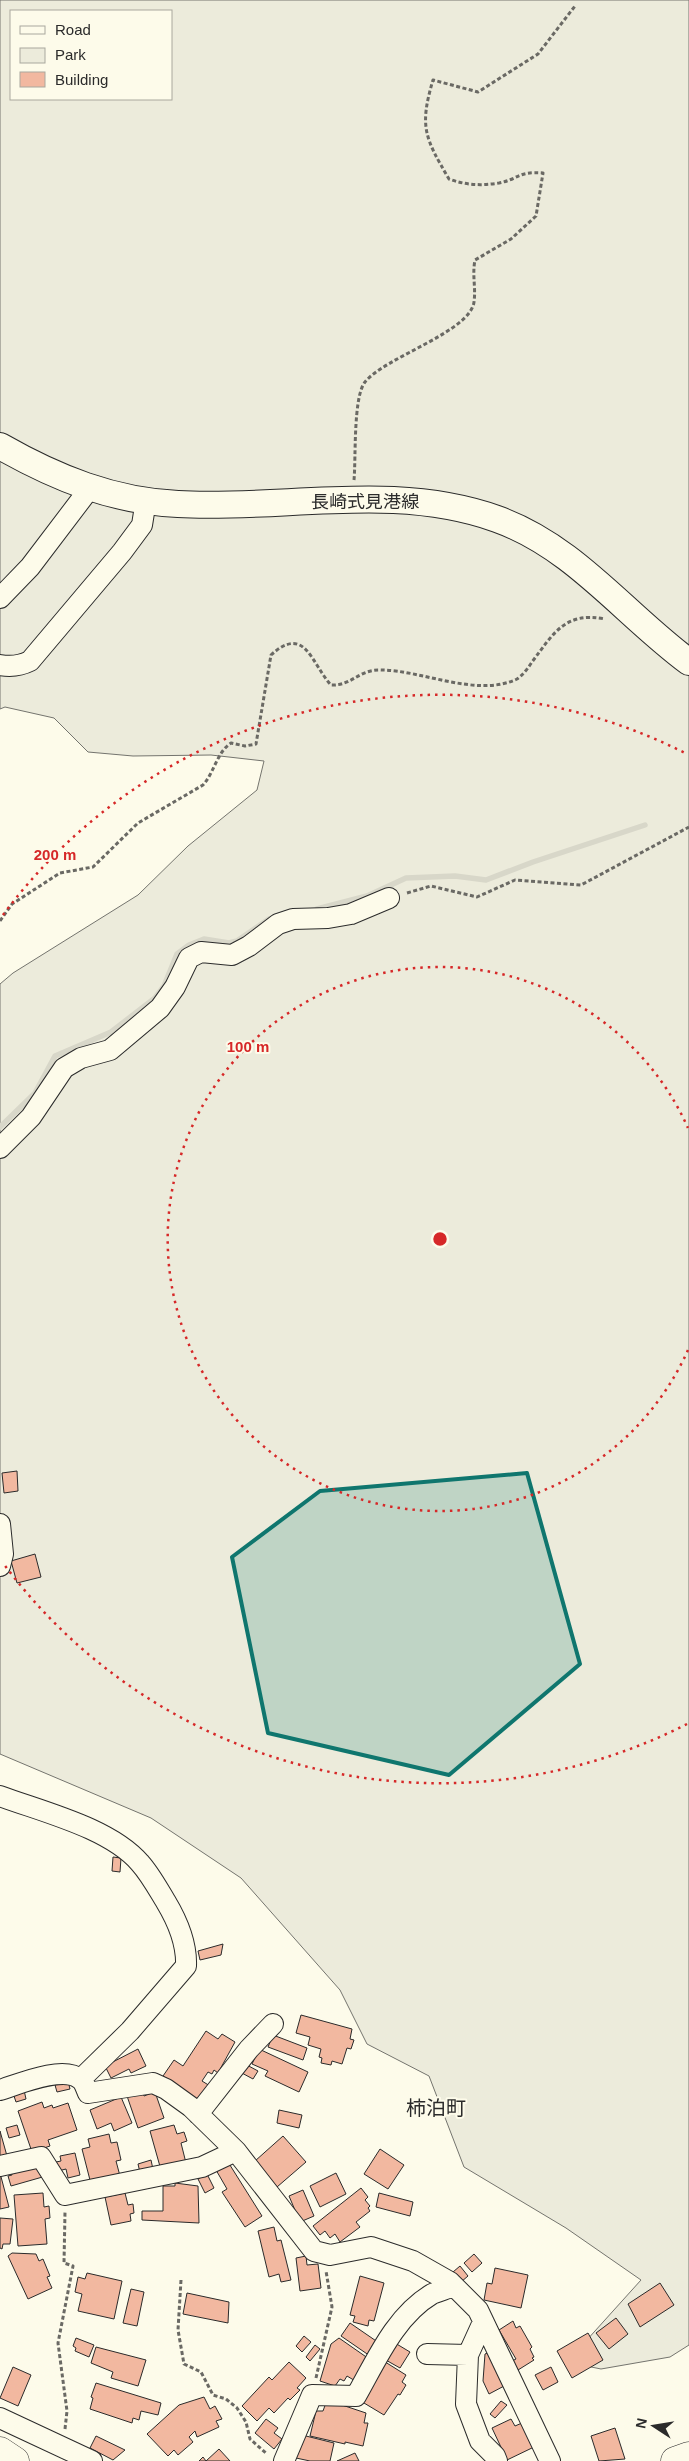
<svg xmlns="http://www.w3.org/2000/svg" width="689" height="2461" font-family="Arial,'Noto Sans JP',sans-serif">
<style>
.green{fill:#ecebdb;stroke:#74746e;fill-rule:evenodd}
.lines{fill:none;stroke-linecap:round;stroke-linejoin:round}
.stream{stroke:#d8d7c9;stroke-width:5.5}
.building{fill:#f2b8a0;stroke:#2b2b2b}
.minor-casing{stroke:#2b2b2b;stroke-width:22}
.major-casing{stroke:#2b2b2b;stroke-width:28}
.highway-casing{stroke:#2b2b2b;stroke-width:29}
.path{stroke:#6a6964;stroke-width:3;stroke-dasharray:4 2.5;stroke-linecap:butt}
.minor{stroke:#fdfbea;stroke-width:20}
.major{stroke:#fdfbea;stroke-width:26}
.highway{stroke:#fdfbea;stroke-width:28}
.marked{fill:#0f766e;fill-opacity:0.2;stroke:#0f766e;stroke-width:4;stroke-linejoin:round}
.ring{fill:none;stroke:#d62828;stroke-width:2.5;stroke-dasharray:2.5 5}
.labels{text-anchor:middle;stroke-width:4;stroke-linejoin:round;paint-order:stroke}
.street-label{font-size:18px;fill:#2b2b2b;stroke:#fdfbea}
.quarter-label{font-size:20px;fill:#2b2b2b;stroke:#fdfbea}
.centre{fill:#d62828;stroke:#fdfbea;stroke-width:2.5}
.ring-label{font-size:15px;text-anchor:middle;font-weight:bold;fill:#d62828;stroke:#fdfbea;stroke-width:4;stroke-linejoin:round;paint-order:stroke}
</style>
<rect width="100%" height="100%" fill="#fdfbea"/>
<!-- green -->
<path class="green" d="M0 0H689V2345L670 2357 601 2369 567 2362 641 2280 566 2228 464 2167 429 2076 367 2044 340 1990 241 1878 151 1818 0 1754V984L13 973 138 895 188 846 257 790 264 761 211 755 133 756 88 752 54 718 5 707 0 709ZM11 11H171V99H11Z"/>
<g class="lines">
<!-- stream -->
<path class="stream" d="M317 909 367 896 406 878 455 876 486 880 533 862 645 825
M0 1127 35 1093 55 1056 111 1032 155 998 164 986 177 954 189 945 204 939 229 943 237 941 269 919"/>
</g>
<!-- building -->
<path class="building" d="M17 1471 18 1491 4 1493 2 1473Z
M35 1554 41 1577 17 1583 11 1561Z
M113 1857 121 1858 120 1872 112 1871Z
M223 1944 221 1955 200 1960 198 1951Z
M301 2015 352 2029 350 2039 354 2040 351 2049 347 2048 342 2064 332 2061 331 2065 321 2063 322 2058 319 2057 321 2049 308 2045 310 2037 296 2033Z
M206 2031 218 2039 222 2034 235 2042 218 2073 214 2070 212 2074 208 2072 202 2081 210 2086 200 2101 163 2076 174 2060 183 2066Z
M273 2035 307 2048 303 2060 268 2047Z
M138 2049 146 2066 131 2073 129 2069 111 2078 105 2066Z
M259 2049 308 2072 299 2092 265 2076 268 2071 252 2064Z
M245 2064 258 2071 253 2079 240 2072Z
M68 2081 70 2089 57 2092 55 2085Z
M24 2090 26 2099 16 2102 13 2093Z
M142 2090 144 2096 155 2092 164 2118 138 2128 127 2096Z
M121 2097 132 2123 114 2131 111 2123 97 2129 90 2110Z
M42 2102 44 2108 52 2105 53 2108 68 2103 77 2130 48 2140 50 2146 32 2152 18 2111Z
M279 2110 302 2115 299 2128 277 2123Z
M17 2125 20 2135 9 2138 6 2128Z
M174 2125 177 2134 184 2132 187 2141 181 2143 186 2163 161 2170 150 2131Z
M0 2131 7 2156 0 2158Z
M109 2134 111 2143 117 2142 121 2160 116 2161 120 2176 91 2184 82 2149 90 2147 88 2139Z
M283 2136 306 2162 277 2187 255 2161Z
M380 2149 404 2165 388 2189 364 2174Z
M75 2153 80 2175 68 2178 66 2169 58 2171 56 2162 61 2161 60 2156Z
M151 2160 154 2174 141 2177 138 2164Z
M228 2162 262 2216 245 2227 222 2192 227 2189 216 2170Z
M37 2163 46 2176 11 2186 8 2176 12 2175 11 2170Z
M0 2173 9 2207 0 2209Z
M336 2173 346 2194 320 2207 310 2186Z
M207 2174 214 2188 205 2193 198 2179Z
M175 2183 198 2186 199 2223 142 2220V2211H163V2186H175Z
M361 2188 368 2197 365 2200 370 2206 368 2208 370 2211 356 2222 360 2227 340 2242 335 2234 330 2238 325 2231 320 2235 313 2226Z
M303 2190 314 2216 300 2222 289 2196Z
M43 2193 44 2207 49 2206 50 2218 45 2219 47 2244 18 2246 14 2195Z
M125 2193 128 2205 133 2204 134 2213 130 2214 131 2221 111 2225 105 2197Z
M379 2193 413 2202 410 2216 376 2207Z
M0 2218 13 2219 10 2244H3L2 2249 0 2248Z
M274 2227 277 2241 281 2240 291 2280 281 2282 279 2274 269 2277 258 2231Z
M12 2253 36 2254 39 2261 43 2259 50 2276 47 2277 52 2288 28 2299 8 2256Z
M474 2254 482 2263 472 2272 464 2263Z
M306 2256 307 2265 318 2264 321 2288 300 2291 296 2258Z
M460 2266 468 2276 461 2282 453 2272Z
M495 2268 528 2275 521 2308 484 2300 487 2283 492 2284Z
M87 2273 122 2281 114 2319 78 2311 82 2294 75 2292 78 2277 85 2279Z
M360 2276 384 2283 374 2321 369 2320 368 2326 353 2322 355 2316 350 2315Z
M660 2283 674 2305 640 2327 628 2304Z
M131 2289 144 2292 137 2326 123 2323Z
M187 2293 229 2302 228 2323 183 2314Z
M616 2318 628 2334 609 2349 596 2333Z
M513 2321 516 2328 520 2326 532 2347 530 2349 534 2357 532 2358 534 2360 518 2370 512 2361 516 2359 499 2330Z
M350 2323 382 2345 373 2358 341 2336Z
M588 2333 603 2360 572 2378 557 2351Z
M304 2336 311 2342 302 2352 296 2346Z
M76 2338 94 2345 89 2357 75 2351 76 2348 73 2346Z
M339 2338 372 2361 357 2382 347 2376 344 2381 340 2379 335 2386 320 2381 331 2344Z
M395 2343 410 2352 400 2368 384 2359Z
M315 2345 320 2349 310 2361 306 2357Z
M96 2347 146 2360 138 2386 111 2378 113 2372 91 2363Z
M490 2352 506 2385 489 2394 483 2381 485 2354Z
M382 2360 406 2375 402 2382 406 2385 400 2395 398 2394 384 2415 359 2400Z
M289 2362 306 2378 297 2388 300 2390 290 2400 288 2398 274 2413 269 2408 257 2421 242 2406 269 2377 272 2380Z
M13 2367 31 2375 18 2406 0 2398Z
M551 2367 558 2382 543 2390 535 2375Z
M96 2383 161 2403 158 2415 141 2411 139 2420 133 2418 132 2423 90 2409 93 2398 91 2397Z
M204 2397 210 2409 215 2406 222 2419 216 2421 219 2427 197 2437 195 2431 189 2437 193 2442 178 2455 174 2450 168 2456 147 2434 179 2405Z
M327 2400 366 2413 364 2423H368L363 2446 345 2442V2444L310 2436 316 2411H323Z
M501 2401 507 2405 495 2418 490 2414Z
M266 2419 278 2428 274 2433 282 2439 274 2449 255 2433Z
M511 2419 515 2426 522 2423 534 2447 507 2460 492 2428Z
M615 2428 625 2459 599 2461 591 2436Z
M302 2435 334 2443 330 2461H310L296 2458Z
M96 2436 125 2450 113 2460 90 2448Z
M219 2449 230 2461H199L203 2457 206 2461Z
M355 2453 359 2461H337Z"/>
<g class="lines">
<defs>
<path id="minor" d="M0 598 30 567 90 488
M0 665C11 667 20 666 30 661L122 552 142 525 146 500
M0 1148 31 1117 64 1068 81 1058 110 1050 160 1008 175 987 189 958 201 952 232 955 249 946 278 924 293 919 328 918 351 914 389 898
M0 1524 3 1554 0 1566
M0 1796C43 1812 110 1828 140 1863 150 1874 158 1889 166 1902 178 1922 187 1943 186 1966L130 2031 81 2079
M0 2090C19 2084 63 2065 80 2079 84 2081 86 2089 88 2093L153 2083 166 2089 191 2107 236 2151 314 2251 330 2255 371 2247 413 2261 450 2282 478 2310 550 2461
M198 2114 249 2049 273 2024
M0 2166 41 2157 65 2195 202 2167 236 2151
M483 2322 468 2355 466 2404 480 2441 495 2456 497 2461
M427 2354 468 2355
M0 2418 92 2461
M284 2461 312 2395 356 2396C376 2361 395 2316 432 2294 438 2291 447 2289 454 2286"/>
<path id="major" d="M0 446C56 478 113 501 178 504 284 510 394 482 497 519 575 547 624 614 689 662"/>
<path id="highway" d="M0 2451 15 2461
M675 2461 689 2456"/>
</defs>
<!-- minor casing -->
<use href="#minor" class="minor-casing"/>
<!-- major casing -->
<use href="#major" class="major-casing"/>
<!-- highway casing -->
<use href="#highway" class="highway-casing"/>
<!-- path -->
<path class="path" d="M354 480C356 459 353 397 365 382 385 357 470 332 474 302 476 288 472 275 475 260L511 239 536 216 543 173C518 171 519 179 499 183 481 186 465 185 449 179 425 138 419 127 433 80L478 92 538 54 575 6
M407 893 431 886 477 897 515 880 581 885 689 827
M0 921 12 904 60 873 93 867 138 823 203 785C214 773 217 752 231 743L245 746 256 744 271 655C305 624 311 663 331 685 352 686 359 669 381 670 422 670 477 698 517 679 523 675 528 668 532 662 553 634 565 611 605 619
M181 2280 178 2330 184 2364 201 2372 213 2395 226 2399 237 2408 246 2422 250 2439 267 2454
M316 2378 332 2307 326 2271
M65 2429 67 2411 58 2343 73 2266 64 2263 65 2212"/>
<!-- minor -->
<use href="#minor" class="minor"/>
<!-- major -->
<use href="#major" class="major"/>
<!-- highway -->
<use href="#highway" class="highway"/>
</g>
<!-- marked area -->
<path class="marked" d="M527 1473 580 1664 449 1775 268 1733 232 1557 320 1491Z"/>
<!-- distance rings -->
<g class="ring">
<path d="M688 1350A272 272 0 1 1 688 1128"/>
<path d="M687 1724A544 544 0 0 1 3 1563M3 915A544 544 0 0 1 687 754"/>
</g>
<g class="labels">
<!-- street labels -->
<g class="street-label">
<text x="365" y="508">長崎式見港線</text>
</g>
<!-- quarter labels -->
<g class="quarter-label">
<text x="436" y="2115">柿泊町</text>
</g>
</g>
<circle cx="440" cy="1239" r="8" class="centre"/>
<g class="ring-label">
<text x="55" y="860">200 m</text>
<text x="248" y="1052">100 m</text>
</g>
<!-- legend -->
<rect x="10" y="10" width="162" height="90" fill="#fdfbea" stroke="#a9a89e"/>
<rect x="20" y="26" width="25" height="8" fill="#fdfbea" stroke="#a9a89e"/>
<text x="55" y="35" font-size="15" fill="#2b2b2b">Road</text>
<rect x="20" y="48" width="25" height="15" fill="#ecebdb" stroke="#a9a89e"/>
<text x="55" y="60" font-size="15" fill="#2b2b2b">Park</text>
<rect x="20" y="72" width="25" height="15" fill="#f2b8a0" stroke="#a9a89e"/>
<text x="55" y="85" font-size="15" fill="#2b2b2b">Building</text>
<!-- north arrow -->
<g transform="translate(654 2426) rotate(282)" stroke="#fdfbea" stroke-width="4" paint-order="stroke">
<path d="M0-4L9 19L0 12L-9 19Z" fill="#2b2b2b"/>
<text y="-8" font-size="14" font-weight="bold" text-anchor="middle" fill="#2b2b2b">N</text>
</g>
</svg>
